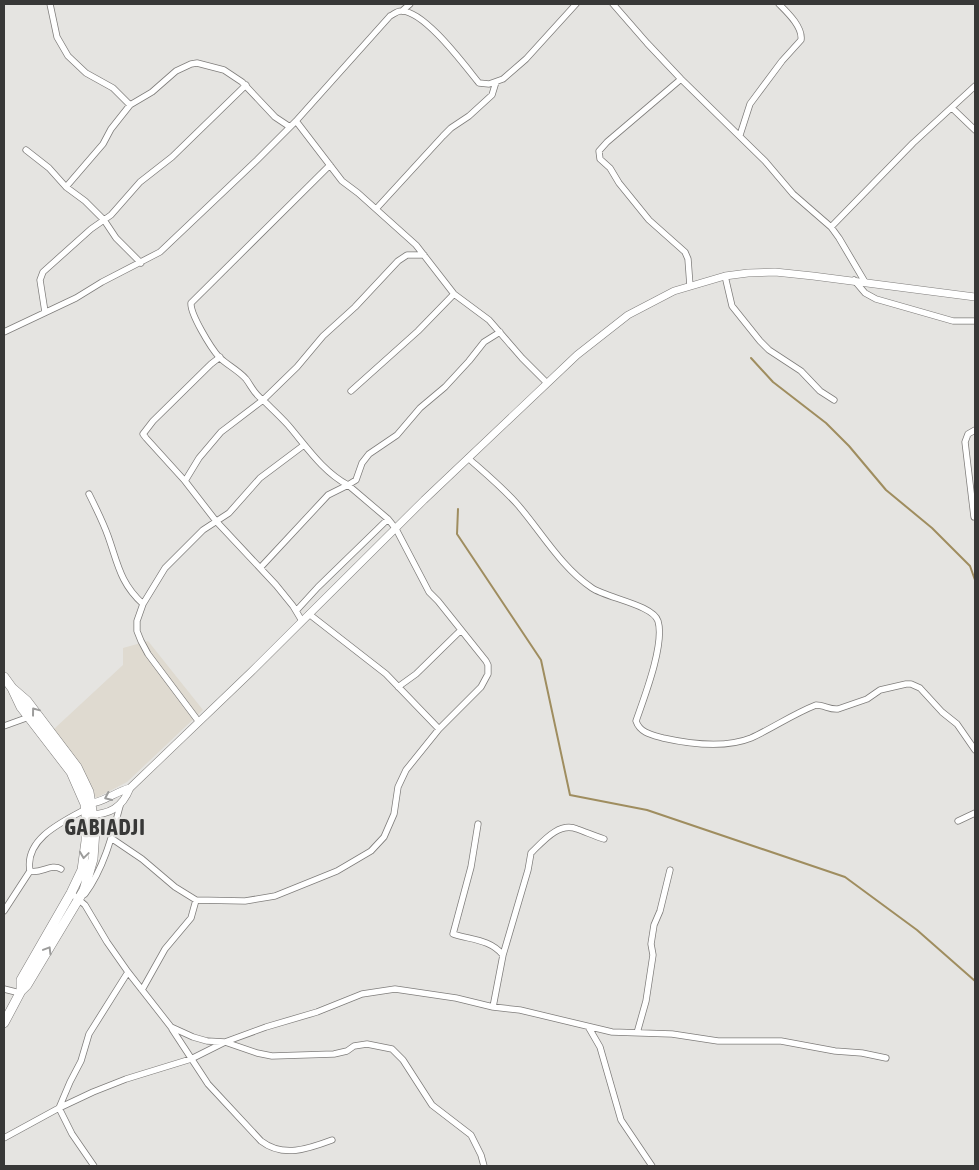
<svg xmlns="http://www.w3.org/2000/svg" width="979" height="1170" font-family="'Asap Condensed',sans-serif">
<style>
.built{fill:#dfdad0}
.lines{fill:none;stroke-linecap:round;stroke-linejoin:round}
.stream{stroke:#9f8d5f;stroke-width:2}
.minor-casing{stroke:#7f7d7b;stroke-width:7}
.tertiary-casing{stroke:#7f7d7b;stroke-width:8}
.primary-casing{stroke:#7f7d7b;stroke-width:10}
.minor{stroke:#fff;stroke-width:5.5}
.tertiary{stroke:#fff;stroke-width:7}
.primary{stroke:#fff;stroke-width:9}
.oneway{stroke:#9c9c9b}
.labels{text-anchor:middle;stroke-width:4.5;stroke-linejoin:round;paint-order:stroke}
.district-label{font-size:22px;font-weight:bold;letter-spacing:1px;fill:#383837;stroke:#e5e4e1}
</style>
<rect width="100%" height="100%" fill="#e5e4e1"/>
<!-- built -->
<path class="built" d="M148 641 203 710 127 782 96 798 88 782 54 729 123 665V648Z"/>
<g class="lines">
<!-- stream -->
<path class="stream" d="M751 358 773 382 826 423 849 446 886 490 932 528 970 566 975 580
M458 509 457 534 541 660 570 795 647 810 845 877 917 930 975 981"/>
<defs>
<path id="minor" d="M50 4 57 37 68 56 86 73 113 88 130 105
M613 4 647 43 681 79 765 161 793 194 831 227 839 238 865 282
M402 11 410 4
M681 79 607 142 599 151 600 159 610 168 619 183 649 220 685 252 688 259 690 286
M952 108 975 130
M296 121 342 181 358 193 416 245 454 294 489 320 522 358 547 383
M740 135 750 104 782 61 801 40C803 27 787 12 779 4
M26 150 49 168 66 187 85 201 104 220 116 238 141 263
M66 187 103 144 111 129 130 105 152 92 176 71 191 64 197 63 224 70 242 82 275 117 290 127
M376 209 443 136 451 128 469 116 492 95 496 82
M831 227 913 143 975 86
M424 255H407L398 261 355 307 323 336 297 367 263 400C271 408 280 416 288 425 306 446 323 472 348 485L356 480 362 463 369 454 397 435 420 408 445 387 469 361 484 342 500 332
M725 276 732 306 760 341 769 350 801 371 820 391 834 400
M854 280 865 293 876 299 953 321H975
M45 312 40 280 43 272 91 229 111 215 140 182 172 157 246 85
M4 332 76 298 102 282 160 252 257 160 296 121 390 16C394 14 397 11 401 11 424 10 465 66 479 83L489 84 503 79 526 59 576 4
M220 357 211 364 153 421 143 434 146 438 185 481 216 521 276 585 293 606 302 621
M351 391 418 331 454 294
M468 458C485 473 503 488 518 505 542 533 561 567 592 588 607 598 653 605 658 621 665 644 644 698 636 721 640 733 652 735 663 738 690 744 724 749 751 738 773 728 793 714 816 705 824 705 830 710 838 709L867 699 880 690 906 684H911L920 688 942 712 957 724 975 750
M185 481 199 458 221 432 263 400C254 394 252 387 246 379 238 370 227 365 219 357 211 348 190 314 191 303L330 165
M89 494C96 508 103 522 108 536 118 564 120 583 143 604
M974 517 965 442 968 434 975 430
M296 611 318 587 388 519
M309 614 386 674 439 729
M398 687 416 674 461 630
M199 722 148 654 141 641 137 631V621L143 604 165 568 203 530 229 513 260 478 304 445
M4 726 29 717
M958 821 975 813
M478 824 471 867 453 934C471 940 490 939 503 955L493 1007
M111 838 142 859 175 887 196 900 245 901 275 896 337 871 371 851 384 837 394 814 398 787 406 770 439 729 481 687 488 674V665L486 661 438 601 429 592 396 529 388 519 348 485 328 495 260 568
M30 871C41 874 51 863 61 869
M71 893 85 905 107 942 128 972 171 1027 193 1037 207 1041 225 1042 266 1027 317 1012 362 994 395 989 456 998 493 1007 520 1010 612 1032 672 1034 718 1041H781L835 1051 862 1053 886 1058
M85 894C104 868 112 836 120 806
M4 911 30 871C24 839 62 822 86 809
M503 955 528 870 531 853 533 851C545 839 560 822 577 829 586 832 594 836 604 839
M4 989 20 993
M142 990 165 949 191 918 196 900
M589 1028 600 1047 621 1120 652 1166
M172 1029 208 1084 261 1141C283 1158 308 1149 332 1140
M637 1033 646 1001 653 955 651 944 654 925 660 911 670 870
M4 1138 59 1108 70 1082 81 1061 89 1034 128 972
M94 1166 72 1134 59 1108 93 1092 126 1079 191 1059 225 1042 257 1053 272 1056 334 1054 347 1051 354 1046 367 1044 392 1049 403 1060 432 1105 471 1135 481 1155 484 1166"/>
<path id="tertiary" d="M86 804C101 804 115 792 130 788
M89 815C110 814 122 808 130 788L250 673 424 500 577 355 628 315 674 291 725 276 748 273 775 272 813 276 975 297"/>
<path id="primary" d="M4 677 12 688 21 707 71 772 85 804 86 815V841L82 870 71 893 21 980V991
M4 1023 21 991 27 985 84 890 93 859 95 830 89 792 77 767 27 701 12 688"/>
</defs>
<!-- minor casing -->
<use href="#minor" class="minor-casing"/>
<!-- tertiary casing -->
<use href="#tertiary" class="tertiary-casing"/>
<!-- primary casing -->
<use href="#primary" class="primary-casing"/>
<!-- minor -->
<use href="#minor" class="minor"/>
<!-- tertiary -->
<use href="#tertiary" class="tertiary"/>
<!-- primary -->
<use href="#primary" class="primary"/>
</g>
<!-- one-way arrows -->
<defs><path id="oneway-chevron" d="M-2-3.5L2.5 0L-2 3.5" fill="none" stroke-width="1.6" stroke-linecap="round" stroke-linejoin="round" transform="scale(1.25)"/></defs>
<g class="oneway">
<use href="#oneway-chevron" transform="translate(35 711) rotate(-127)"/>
<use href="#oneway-chevron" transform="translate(108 797) rotate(155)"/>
<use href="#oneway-chevron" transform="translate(84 855) rotate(98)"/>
<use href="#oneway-chevron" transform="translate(48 950) rotate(-59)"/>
</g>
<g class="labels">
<!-- district labels -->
<g class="district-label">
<text x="105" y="835">GABIADJI</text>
</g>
</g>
<!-- border -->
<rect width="979" height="1170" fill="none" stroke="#383837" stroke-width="10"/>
</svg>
